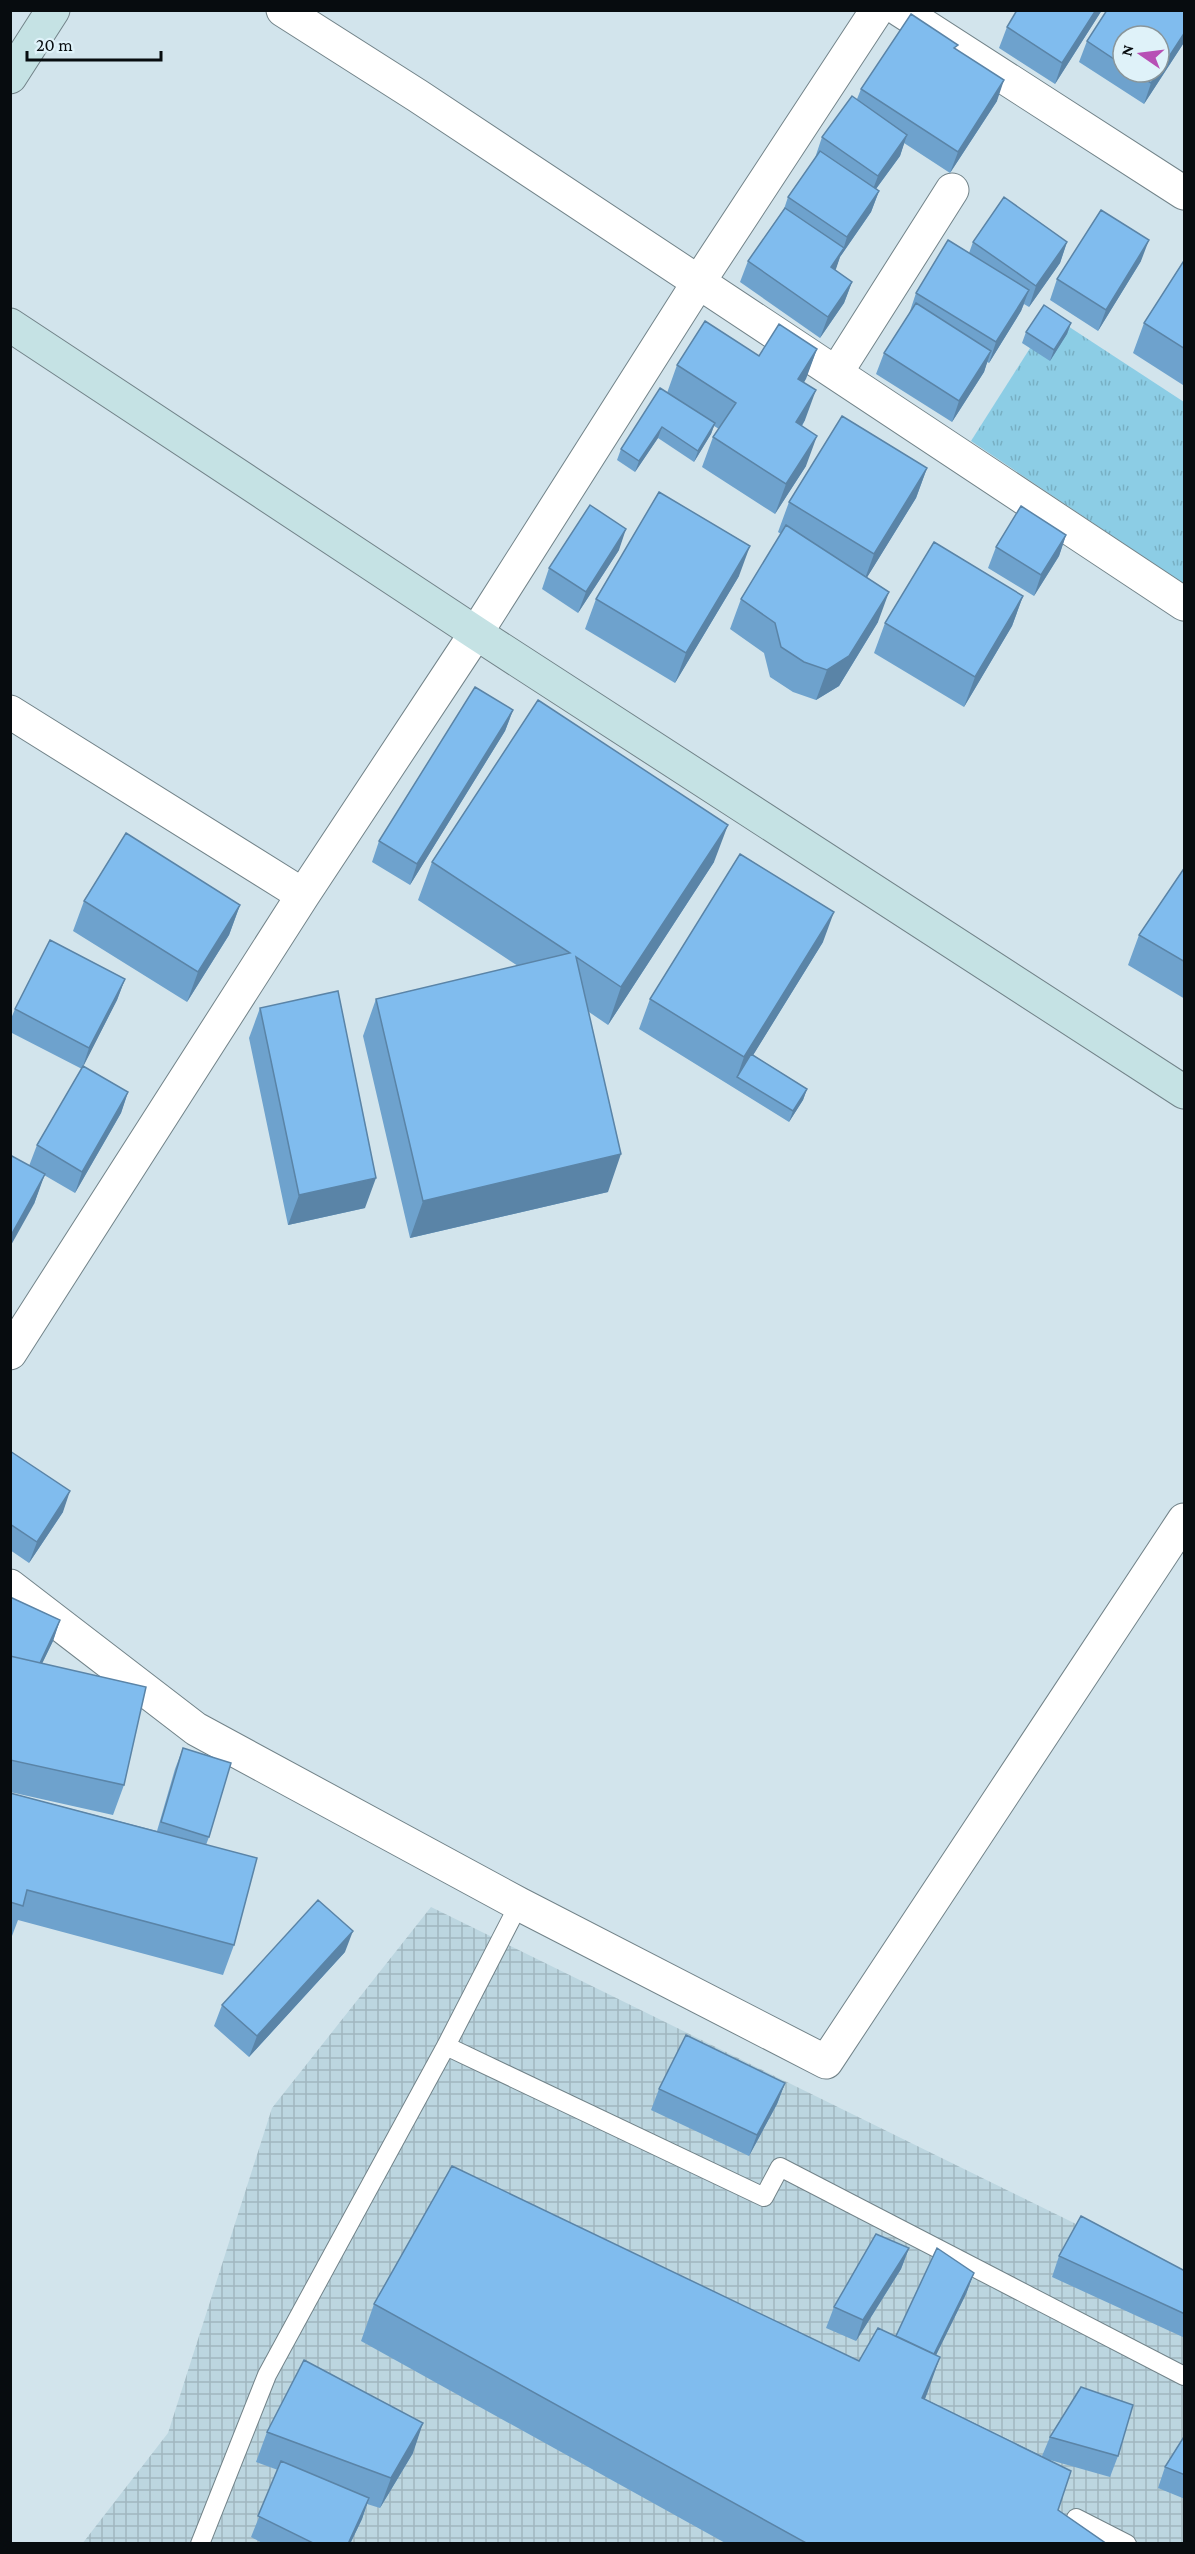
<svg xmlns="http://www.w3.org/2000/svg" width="1195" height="2554" font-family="'Crimson Pro',serif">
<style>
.industrial{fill:url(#industrial-grid)}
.grass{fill:url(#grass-tufts)}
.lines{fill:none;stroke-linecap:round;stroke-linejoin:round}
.lane-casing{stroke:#728389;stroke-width:20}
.street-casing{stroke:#728389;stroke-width:35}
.secondary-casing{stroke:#728389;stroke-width:35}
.lane{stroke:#fff;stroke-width:18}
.street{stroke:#fff;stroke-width:33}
.secondary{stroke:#c5e2e4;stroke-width:33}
.wall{fill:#6ea2cd;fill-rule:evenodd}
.shaded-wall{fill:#5a84a7}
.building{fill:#80bcee;stroke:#5a84a7;stroke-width:1.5}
</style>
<defs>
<pattern id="industrial-grid" width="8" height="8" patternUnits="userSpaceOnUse" patternTransform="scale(1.5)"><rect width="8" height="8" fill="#bcd6e0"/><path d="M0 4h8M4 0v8" fill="none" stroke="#a0b6bf"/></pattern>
<pattern id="grass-tufts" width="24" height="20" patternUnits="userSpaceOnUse" patternTransform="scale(1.5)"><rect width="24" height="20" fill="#8ccde5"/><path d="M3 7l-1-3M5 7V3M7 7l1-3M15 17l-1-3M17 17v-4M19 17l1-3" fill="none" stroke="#77afc3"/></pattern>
</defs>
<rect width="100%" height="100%" fill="#d2e4ec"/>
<!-- industrial -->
<path class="industrial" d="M431 1907 1184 2277V2543L82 2544 168 2433 272 2108Z"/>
<!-- grass -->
<path class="grass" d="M1051 315 1184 402V584L971 441Z"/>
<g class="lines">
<defs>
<path id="lane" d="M446 2046 764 2197 780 2167 1184 2376
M1076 2518 1127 2544
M200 2544 267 2375 446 2046 519 1904"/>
<path id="street" d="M283 10 418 96 1184 604
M900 10 1184 193
M836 373 952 190
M10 712 303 895
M10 1353 303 895 476 633 698 283 877 10
M10 1586 196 1729 519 1904 826 2062 1184 1520"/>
<path id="secondary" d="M10 77 53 10
M10 325 476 633 1184 1092"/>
</defs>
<!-- lane casing -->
<use href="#lane" class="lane-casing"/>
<!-- street casing -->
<use href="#street" class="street-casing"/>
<!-- secondary casing -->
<use href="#secondary" class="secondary-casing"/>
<!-- lane -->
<use href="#lane" class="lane"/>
<!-- street -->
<use href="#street" class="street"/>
<!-- secondary -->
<use href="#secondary" class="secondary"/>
</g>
<!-- wall -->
<path class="wall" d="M1102 10 1055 84 999 48 1007 27Z
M1185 10V41L1144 104 1079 62 1087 41ZM1123 36 1159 72H1123Z
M956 49 997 101 950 173 904 143 900 156 876 189 879 191 871 212 840 257 835 270 852 282 844 303 820 338 740 282 748 261 784 209 788 197 815 158 822 137 857 99 861 89Z
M973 242H1067L1060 263 1029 307 1024 304 1021 311 989 363 987 362 984 372 952 422 876 374 884 353 909 314 916 293 969 253Z
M1185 259V383L1183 385 1133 353 1144 323Z
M1141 261 1098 331 1050 300 1057 279Z
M1071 323 1067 334 1050 361 1022 343 1026 332Z
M817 349 804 382 805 420 802 426 806 466 775 514 702 467 713 437 719 429 714 426 711 434 694 462 658 438 635 472 617 460 621 449 667 393 677 365Z
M927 468 916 498 867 577 878 622 839 686 816 700 793 692 770 677 764 653 730 629 741 599 781 534 778 532 789 502Z
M1066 535 1059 556 1034 596 988 568 996 547Z
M619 550 578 613 542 589 549 568Z
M739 576 675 683 585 629 596 599Z
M1023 596 1012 626 964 707 874 653 885 623Z
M513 710 505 731 410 885 372 862 379 841Z
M432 862H714L608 1025 589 1012 608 1192 410 1238 363 1036 376 999 518 966 418 900Z
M1185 867V999L1128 965 1139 935Z
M84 901 240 905 229 935 187 1002 73 931Z
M823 942 753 1055 807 1089 803 1100 789 1122 639 1029 650 999Z
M125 979 117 1000 82 1068 128 1092 121 1113 75 1193 44 1175 34 1204 29 1166 37 1145 82 1069 10 1032V1021L15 1009Z
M260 1008 365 1208 288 1225 249 1038Z
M10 1451 63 1512 29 1563 10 1550Z
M10 1597 60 1620 53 1641 42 1663 124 1785 113 1815 10 1792Z
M183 1748 209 1837 206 1845 234 1945 223 1975 18 1920 12 1936 10 1935V1793L157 1831 175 1769Z
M345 1952 249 2057 214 2026 222 2005Z
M785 2083 777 2104 749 2156 651 2110 659 2089Z
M909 2248 901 2269 856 2341 826 2328 834 2307Z
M1059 2256 1185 2271V2338L1052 2277Z
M974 2273 966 2294 936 2355 925 2399 1042 2456 1050 2437 1118 2456 1110 2477 1050 2460 1058 2510 1107 2544H727L361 2341 374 2304 859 2361 896 2336Z
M267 2432 413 2453 380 2508 367 2504 362 2519 350 2544H264L251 2537 278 2470 256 2462Z
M1185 2435V2499L1158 2488 1165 2467Z"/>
<!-- shaded-wall -->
<path class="shaded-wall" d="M1096 10H1102L1055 84 1062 63Z
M1185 32V41L1144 104 1151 83Z
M1004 80 997 101 950 173 958 152Z
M907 135 900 156 870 197 878 176Z
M879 191 871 212 840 257 836 269 824 288 831 267 843 250 847 237Z
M1149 240 1141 261 1098 331 1106 310Z
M1067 242 1060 263 1029 307 1036 286Z
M852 282 844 303 820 338 828 317Z
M1029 290 1021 311 989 363 996 342Z
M1071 323 1067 334 1050 361 1054 350Z
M817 349 806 379 787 409 798 379Z
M991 351 984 372 952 422 959 401Z
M816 390 805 420 785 452 796 422Z
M715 423 711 434 694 462 698 451Z
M662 427 658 438 635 472 639 461Z
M817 436 806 466 775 514 786 484Z
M927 468 916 498 863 584 874 554Z
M626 529 619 550 578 613 586 592Z
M1066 535 1059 556 1034 596 1041 575Z
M750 546 739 576 675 683 686 653Z
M889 592 878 622 839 686 816 700 827 670Z
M1023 596 1012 626 964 707 975 677Z
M513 710 505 731 410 885 417 864Z
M728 825 714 862 608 1025 621 987Z
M240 905 229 935 187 1002 198 972Z
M834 912 823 942 739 1078 737 1077 744 1057Z
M125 979 117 1000 82 1069 89 1048Z
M807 1089 803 1100 789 1122 793 1111Z
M128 1092 121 1113 75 1193 82 1172Z
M621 1154 608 1192 410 1238 423 1201Z
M45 1174 34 1204 10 1247V1237Z
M376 1178 365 1208 288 1225 299 1195Z
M70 1491 63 1512 29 1563 37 1542Z
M60 1620 53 1641 28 1693 36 1672Z
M353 1931 345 1952 249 2057 257 2036Z
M785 2083 777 2104 749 2156 757 2135Z
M909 2248 901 2269 856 2341 863 2320Z
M974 2273 966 2294 919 2390 926 2369Z
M940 2357 927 2394 909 2436 922 2398Z
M423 2423 413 2453 380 2508 391 2478Z
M369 2498 362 2519 350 2544H348Z"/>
<!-- building -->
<path class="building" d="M1017 10H1096L1062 63 1007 27Z
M1107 10H1185V32L1159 72V36H1123V65L1087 41Z
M911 14 958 45 954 48 1004 80 958 152 861 89Z
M1134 72H1159L1151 83Z
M852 96 907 135 878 176 822 137Z
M820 151 879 191 847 237 788 197Z
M1004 197 1067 242 1036 286 973 242Z
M785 208 844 248 831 267 852 282 828 317 748 261Z
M1101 210 1149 240 1106 310 1057 279Z
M948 240 1029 290 996 342 916 293Z
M1185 259V349L1144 323Z
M916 303 991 351 959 401 884 353Z
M1044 305 1071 323 1054 350 1026 332Z
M705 321 759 356 779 324 817 349 798 379 816 390 796 422 817 436 786 484 713 437 736 403 677 365Z
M660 388 715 423 698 451 662 427 639 461 621 449Z
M842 416 927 468 874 554 789 502Z
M659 492 750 546 686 653 596 599Z
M590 505 626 529 586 592 549 568Z
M1021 506 1066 535 1041 575 996 547Z
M786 525 889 592 849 656 827 670 804 662 781 647 775 623 741 599Z
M934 542 1023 596 975 677 885 623Z
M475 687 513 710 417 864 379 841Z
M538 700 728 825 621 987 576 957 621 1154 423 1201 376 999 570 953 432 862Z
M126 833 240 905 198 972 84 901Z
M740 854 834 912 744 1057 650 999Z
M1185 867V962L1139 935Z
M50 940 125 979 89 1048 15 1009Z
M338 991 376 1178 299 1195 260 1008Z
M751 1054 807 1089 793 1111 737 1077Z
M83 1066 128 1092 82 1172 37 1145Z
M10 1155 45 1174 10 1237Z
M10 1451 70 1491 37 1542 10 1524Z
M10 1597 60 1620 40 1663 10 1656Z
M10 1656 146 1687 124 1785 10 1760Z
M183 1748 231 1763 209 1837 161 1822Z
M10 1793 257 1858 234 1945 27 1890 23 1906 10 1902Z
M318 1900 353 1931 257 2036 222 2005Z
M686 2035 785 2083 757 2135 659 2089Z
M452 2166 859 2361 878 2328 940 2357 922 2398 1071 2471 1058 2510 1107 2544H808L374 2304Z
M1081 2216 1185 2271V2314L1059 2256Z
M876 2234 909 2248 863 2320 834 2307Z
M937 2248 974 2273 934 2354 896 2336Z
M304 2360 423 2423 391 2478 267 2432Z
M1081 2387 1133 2405 1118 2456 1050 2437Z
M1185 2435V2475L1165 2467Z
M281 2461 369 2498 348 2544H315L258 2516Z"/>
<!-- border -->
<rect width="1195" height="2554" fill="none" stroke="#070c0f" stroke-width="24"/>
<!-- north arrow -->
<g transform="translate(1141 54) rotate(284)"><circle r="28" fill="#dff2f9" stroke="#89969b" stroke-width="1.5"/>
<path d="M0-4.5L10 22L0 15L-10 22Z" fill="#b750b5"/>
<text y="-9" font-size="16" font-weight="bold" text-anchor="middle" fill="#070c0f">N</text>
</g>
<!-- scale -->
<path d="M27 51v9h134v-9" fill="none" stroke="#070c0f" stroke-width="3"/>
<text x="36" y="51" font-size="18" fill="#070c0f" stroke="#dff2f9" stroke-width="4.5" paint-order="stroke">20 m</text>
</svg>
